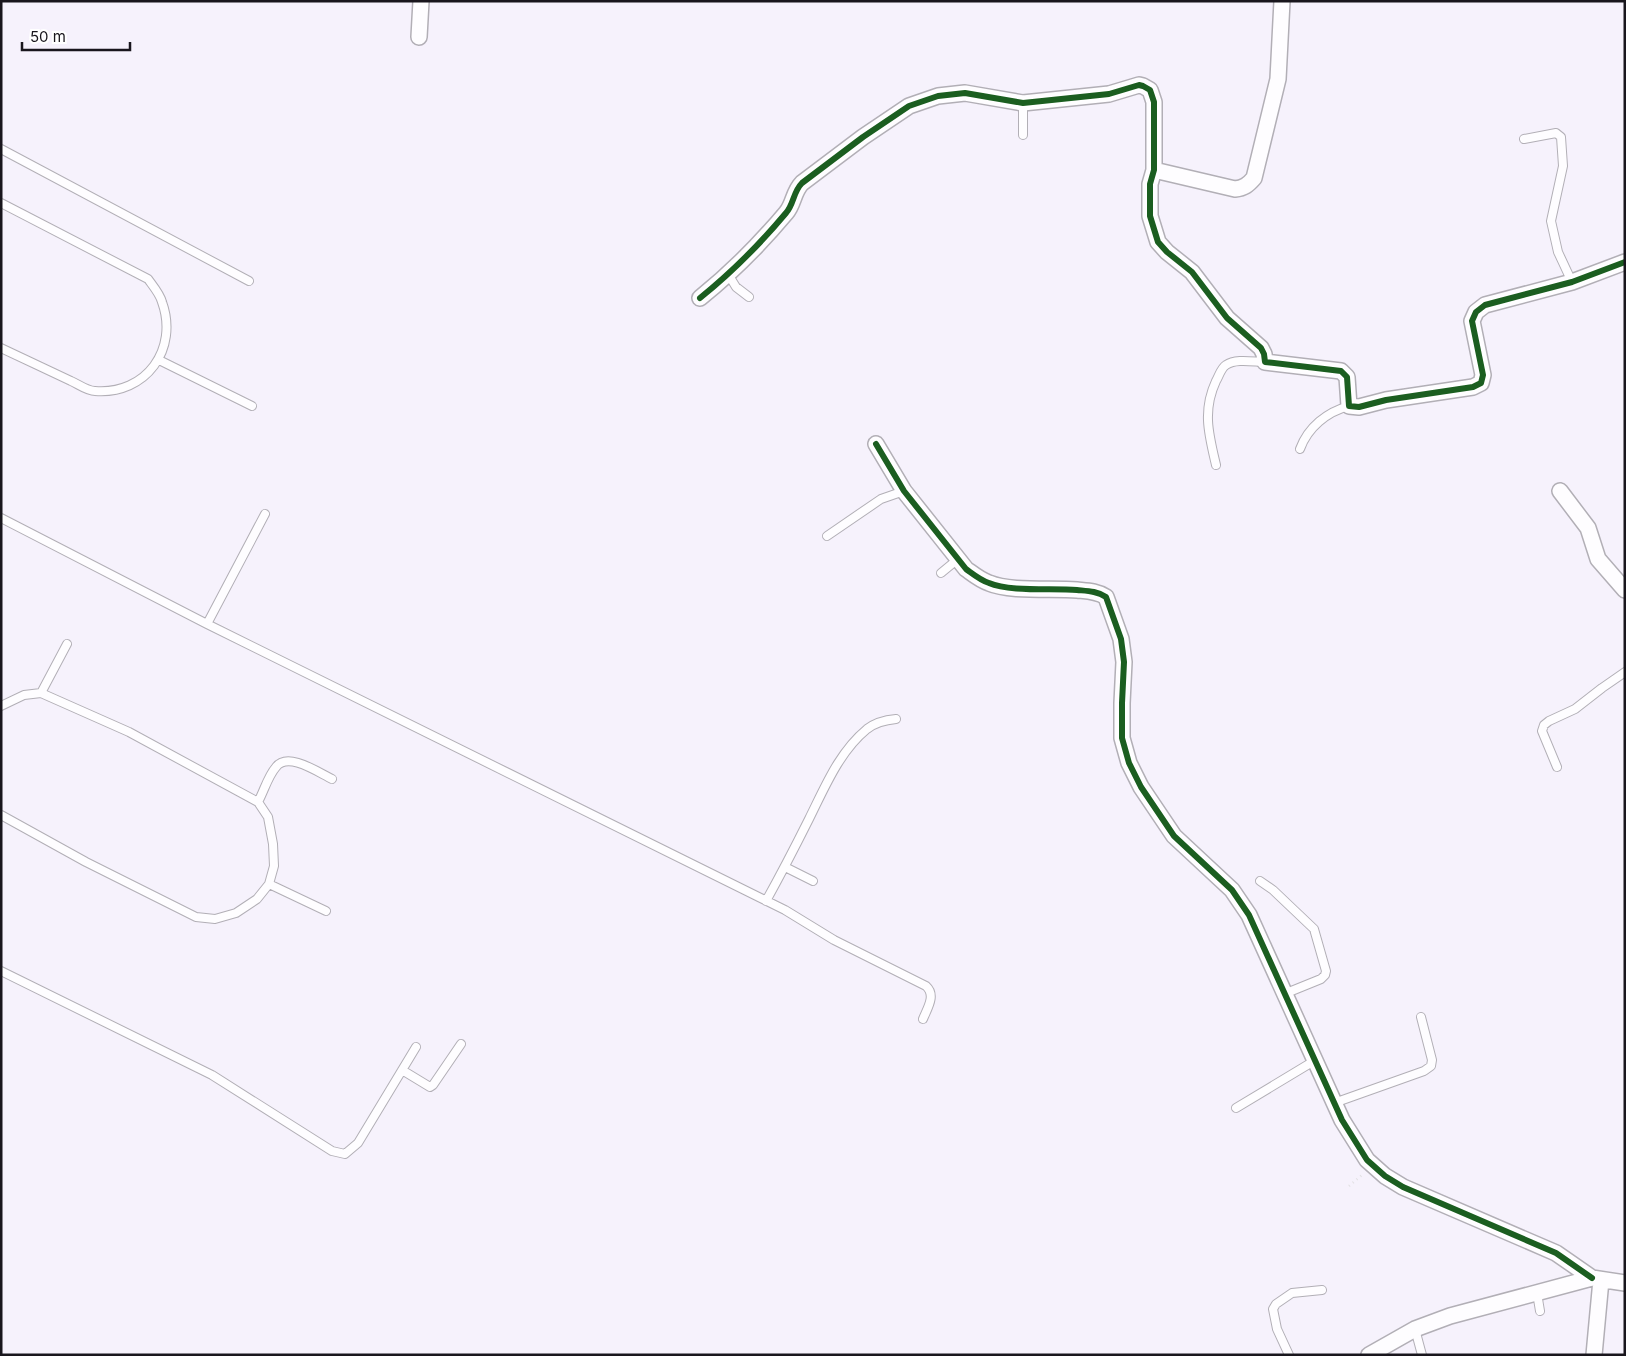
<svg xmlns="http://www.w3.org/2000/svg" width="1626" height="1356" font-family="Inter,sans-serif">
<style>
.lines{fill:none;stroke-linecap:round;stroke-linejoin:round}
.lane-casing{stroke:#b2afb6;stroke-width:10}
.street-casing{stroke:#b2afb6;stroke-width:18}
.path{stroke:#e1e0e2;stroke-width:2.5;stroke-dasharray:1 4;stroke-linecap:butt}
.lane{stroke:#fefdff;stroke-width:8}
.street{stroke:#fefdff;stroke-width:15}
.cycleway-casing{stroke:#fff;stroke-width:9}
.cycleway{stroke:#1b5e20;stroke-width:6}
</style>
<rect width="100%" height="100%" fill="#f6f2fc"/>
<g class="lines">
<defs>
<path id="lane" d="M1023 103V135
M1524 139 1556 133 1561 137 1563 166 1551 221 1558 252 1572 282
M1 149 249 281
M1 203 148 279C153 286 160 294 162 302 179 349 146 395 95 391 87 391 78 384 71 381 48 370 24 359 1 348
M728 274 736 287 749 297
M159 360 252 406
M1300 449C1308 427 1327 412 1349 406
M1216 465C1209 435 1202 411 1216 381 1219 376 1221 368 1226 365 1236 358 1254 362 1265 362
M1 518 207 624 785 910 834 940 926 986C936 995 928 1007 923 1019
M827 536 881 499 904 491
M941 573 958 559
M207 624 265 514
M41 693 67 644
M1 706 24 695 41 693 129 732 258 802 268 817 273 844 274 866 269 884 257 899 236 913 215 919 196 917 86 862 1 815
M1557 767 1542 731 1544 725 1549 721 1575 709 1602 688 1625 672
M258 802C264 791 268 776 276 767 288 751 319 773 332 779
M785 867 813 881
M1260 881 1273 890 1314 929 1326 971 1325 975 1321 979 1284 994
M269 884 326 911
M766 901C781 874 795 847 809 819 825 787 839 752 867 729 876 722 885 720 896 719
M1 971 212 1075 332 1151 345 1154 358 1143 416 1047
M402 1070 430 1087 433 1085 461 1044
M1334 1103 1424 1071 1431 1066 1432 1060 1421 1017
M1236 1108 1314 1061
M1537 1293 1540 1311
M1415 1329 1422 1355
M1289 1355 1277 1329 1273 1309 1276 1304 1292 1293 1322 1290"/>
<path id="street" d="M419 37 421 1
M1154 170 1235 189C1244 188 1248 185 1254 178L1278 79 1282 1
M700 298C731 273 760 244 786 213 794 204 793 192 802 183L863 137 909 106 938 96 965 93 1023 103 1109 94 1139 85 1143 86 1150 90 1154 102V170L1150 184V216L1158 242 1167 252 1192 272 1227 318 1261 348 1264 354 1265 362 1341 371 1347 377 1349 406 1359 407 1386 400 1473 387 1481 383 1483 375 1472 321 1476 312 1485 305 1572 282 1625 262
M876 444 904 491 966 569C973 574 980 580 989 583 1010 592 1052 588 1077 590 1087 591 1097 591 1106 597L1121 639 1124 662 1122 703V738L1129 763 1141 787 1174 836 1232 890 1249 915 1342 1120 1367 1160 1385 1176 1403 1187 1556 1253 1592 1278
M1560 491 1588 528 1598 559 1625 590
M1369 1355 1415 1329 1450 1316 1592 1278 1625 1283
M1594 1355 1601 1280"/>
</defs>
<!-- lane casing -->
<use href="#lane" class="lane-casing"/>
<!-- street casing -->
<use href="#street" class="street-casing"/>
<!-- path -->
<path class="path" d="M1349 1186 1363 1174"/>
<!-- lane -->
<use href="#lane" class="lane"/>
<!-- street -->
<use href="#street" class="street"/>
<defs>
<path id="cycleway" d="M700 298C731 273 760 244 786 213 794 204 793 192 802 183L863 137 909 106 938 96 965 93 1023 103 1109 94 1139 85 1143 86 1150 90 1154 102V170L1150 184V216L1158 242 1167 252 1192 272 1227 318 1261 348 1264 354 1265 362 1341 371 1347 377 1349 406 1359 407 1386 400 1473 387 1481 383 1483 375 1472 321 1476 312 1485 305 1572 282 1625 262
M876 444 904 491 966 569C973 574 980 580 989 583 1010 592 1052 588 1077 590 1087 591 1097 591 1106 597L1121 639 1124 662 1122 703V738L1129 763 1141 787 1174 836 1232 890 1249 915 1342 1120 1367 1160 1385 1176 1403 1187 1556 1253 1592 1278"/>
</defs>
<!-- cycleway casing -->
<use href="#cycleway" class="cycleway-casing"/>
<!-- cycleway -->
<use href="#cycleway" class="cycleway"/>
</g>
<!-- border -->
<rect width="1626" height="1356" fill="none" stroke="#19161d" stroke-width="5"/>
<!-- scale -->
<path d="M22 42v8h108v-8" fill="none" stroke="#19161d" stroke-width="2.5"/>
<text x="30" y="42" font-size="15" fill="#19161d" stroke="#ffffff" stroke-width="4" paint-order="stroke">50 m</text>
</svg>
